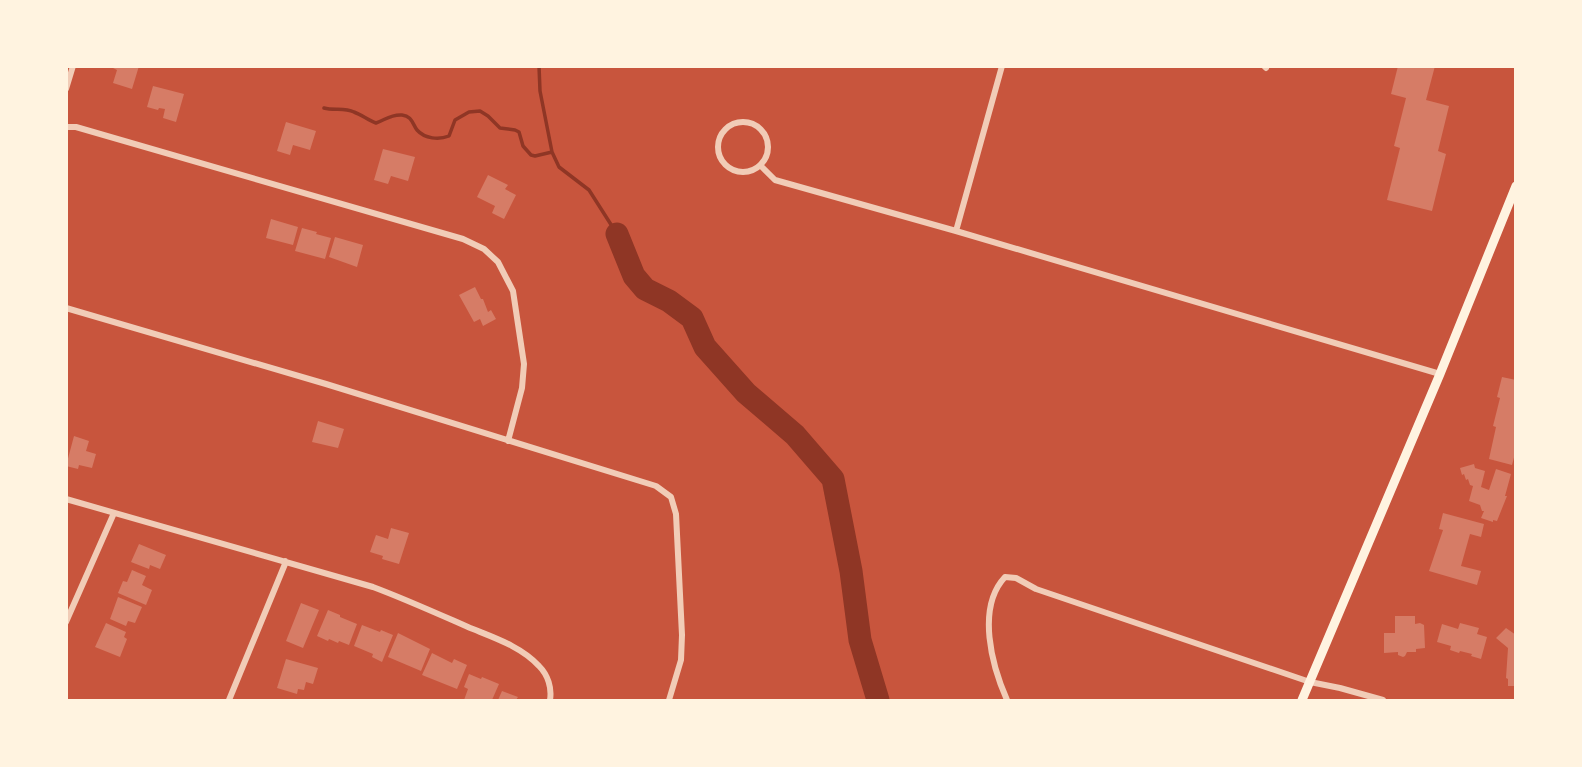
<svg xmlns="http://www.w3.org/2000/svg" width="1582" height="767" font-family="'Space Grotesk',sans-serif">
<style>
.lines{fill:none;stroke-linecap:round;stroke-linejoin:round}
.stream{stroke:#8f3625;stroke-width:3.5}
.river{stroke:#8f3625;stroke-width:23}
.building{fill:#d67c66}
.minor{stroke:#f1ccb7;stroke-width:6}
.secondary{stroke:#fff3e0;stroke-width:9}
</style>
<rect width="100%" height="100%" fill="#c8553d"/>
<g class="lines">
<!-- stream -->
<path class="stream" d="M539 66 540 91 552 152
M324 108C334 111 344 107 354 112 362 115 368 120 376 123 385 120 391 114 402 115 412 116 412 123 417 130 425 139 439 140 449 136L455 120 469 112 480 111 488 116 500 128 515 130 519 132 523 146 531 155 535 156 552 152 559 167 589 190 617 234"/>
<!-- river -->
<path class="river" d="M617 234 634 276 645 289 669 301 692 318 705 347 746 393 795 435 833 479 851 571 860 640 878 700"/>
</g>
<!-- building -->
<path class="building" d="M109 66H139L132 89 113 83 117 70Z
M1398 66H1435L1426 100 1449 106 1438 151 1446 154 1432 211 1387 200 1400 148 1394 146 1406 98 1391 94Z
M153 86 184 94 176 122 163 118 165 109 159 108 158 110 147 107Z
M286 122 316 131 310 150 293 145 290 155 277 151Z
M383 149 415 157 408 181 391 176 388 184 374 180Z
M488 175 508 185 505 189 516 195 504 219 492 213 495 206 477 197Z
M271 219 298 227 293 245 266 238Z
M302 228 317 232 316 234 331 238 325 259 295 251Z
M335 237 363 245 357 267 329 257Z
M475 287 481 299H483L488 312 491 310 496 319 483 326 480 319 474 322 459 295Z
M1502 377 1516 380V450L1512 465 1489 459 1496 427 1493 426 1500 398 1497 397Z
M318 421 344 429 338 448 312 442Z
M74 436 89 441 86 451 96 454 92 468 79 465 78 469 66 466Z
M1474 464 1475 468 1485 471 1481 487 1489 490 1496 469 1511 474 1505 496H1507L1497 521 1493 520V522L1481 518 1484 511H1482L1480 505 1469 501 1473 486 1470 485 1468 479 1466 480 1464 474 1462 475 1460 468Z
M1443 513 1484 524 1481 537 1470 534 1461 566 1481 571 1477 585 1429 571 1443 530 1439 529Z
M391 528 409 533 399 564 382 559 383 556 370 552 376 535 388 539Z
M139 544 166 555 160 569 150 565 149 569 131 562Z
M132 570 146 576 142 585 152 590 146 605 118 593 123 581 127 582Z
M118 597 142 607 135 623 128 621 126 626 110 619Z
M301 603 319 610 303 648 286 641Z
M328 610 340 615V617L357 624 349 645 339 641 338 643 329 639 328 641 317 636Z
M1395 616H1415V624L1420 623 1424 625 1425 648 1416 649V652H1407L1405 656 1403 657 1398 655V652L1384 653V633H1395Z
M106 623 126 632 124 637 127 639 120 657 95 647Z
M1460 623 1479 628 1477 634 1487 637 1481 659 1471 656 1472 654 1460 651 1459 653 1450 650 1451 646 1437 642 1442 624 1458 629Z
M362 625 380 632 381 630 393 635 382 662 372 657 373 654 354 646Z
M1506 628 1516 635V686H1508V679L1506 678 1508 648 1496 638Z
M398 633 430 649 421 671 388 657Z
M432 653 452 663 454 659 467 665 457 689 422 675Z
M286 659 318 668 313 684 306 682 304 690 298 689 297 694 277 688Z
M469 674 481 679 482 677 499 684 492 700H464L468 689 464 687Z
M502 691 518 697 516 700H498Z"/>
<g class="lines">
<!-- minor -->
<path class="minor" d="M1264 66 1266 68
M66 89 73 66
M718 147a25 25 0 1 1 50 0a25 25 0 1 1-50 0Z
M66 127H76L463 239 484 249 498 262 513 291 524 364 522 388 508 441
M760 165 775 180 956 231 1440 374
M956 231 1002 66
M66 308 326 384 656 486 671 497 676 514 682 635 681 660 669 700
M66 499 373 587C405 599 436 613 468 627 492 637 521 646 539 666 548 675 552 688 550 700
M66 622 114 513
M229 700 285 564V561
M1007 700C992 666 976 608 1005 577L1016 578 1036 589 1310 682 1340 688 1383 700"/>
<!-- secondary -->
<path class="secondary" d="M1302 700 1440 374 1516 186"/>
</g>
<!-- border -->
<rect width="1582" height="767" fill="none" stroke="#fff3e0" stroke-width="136"/>
</svg>
